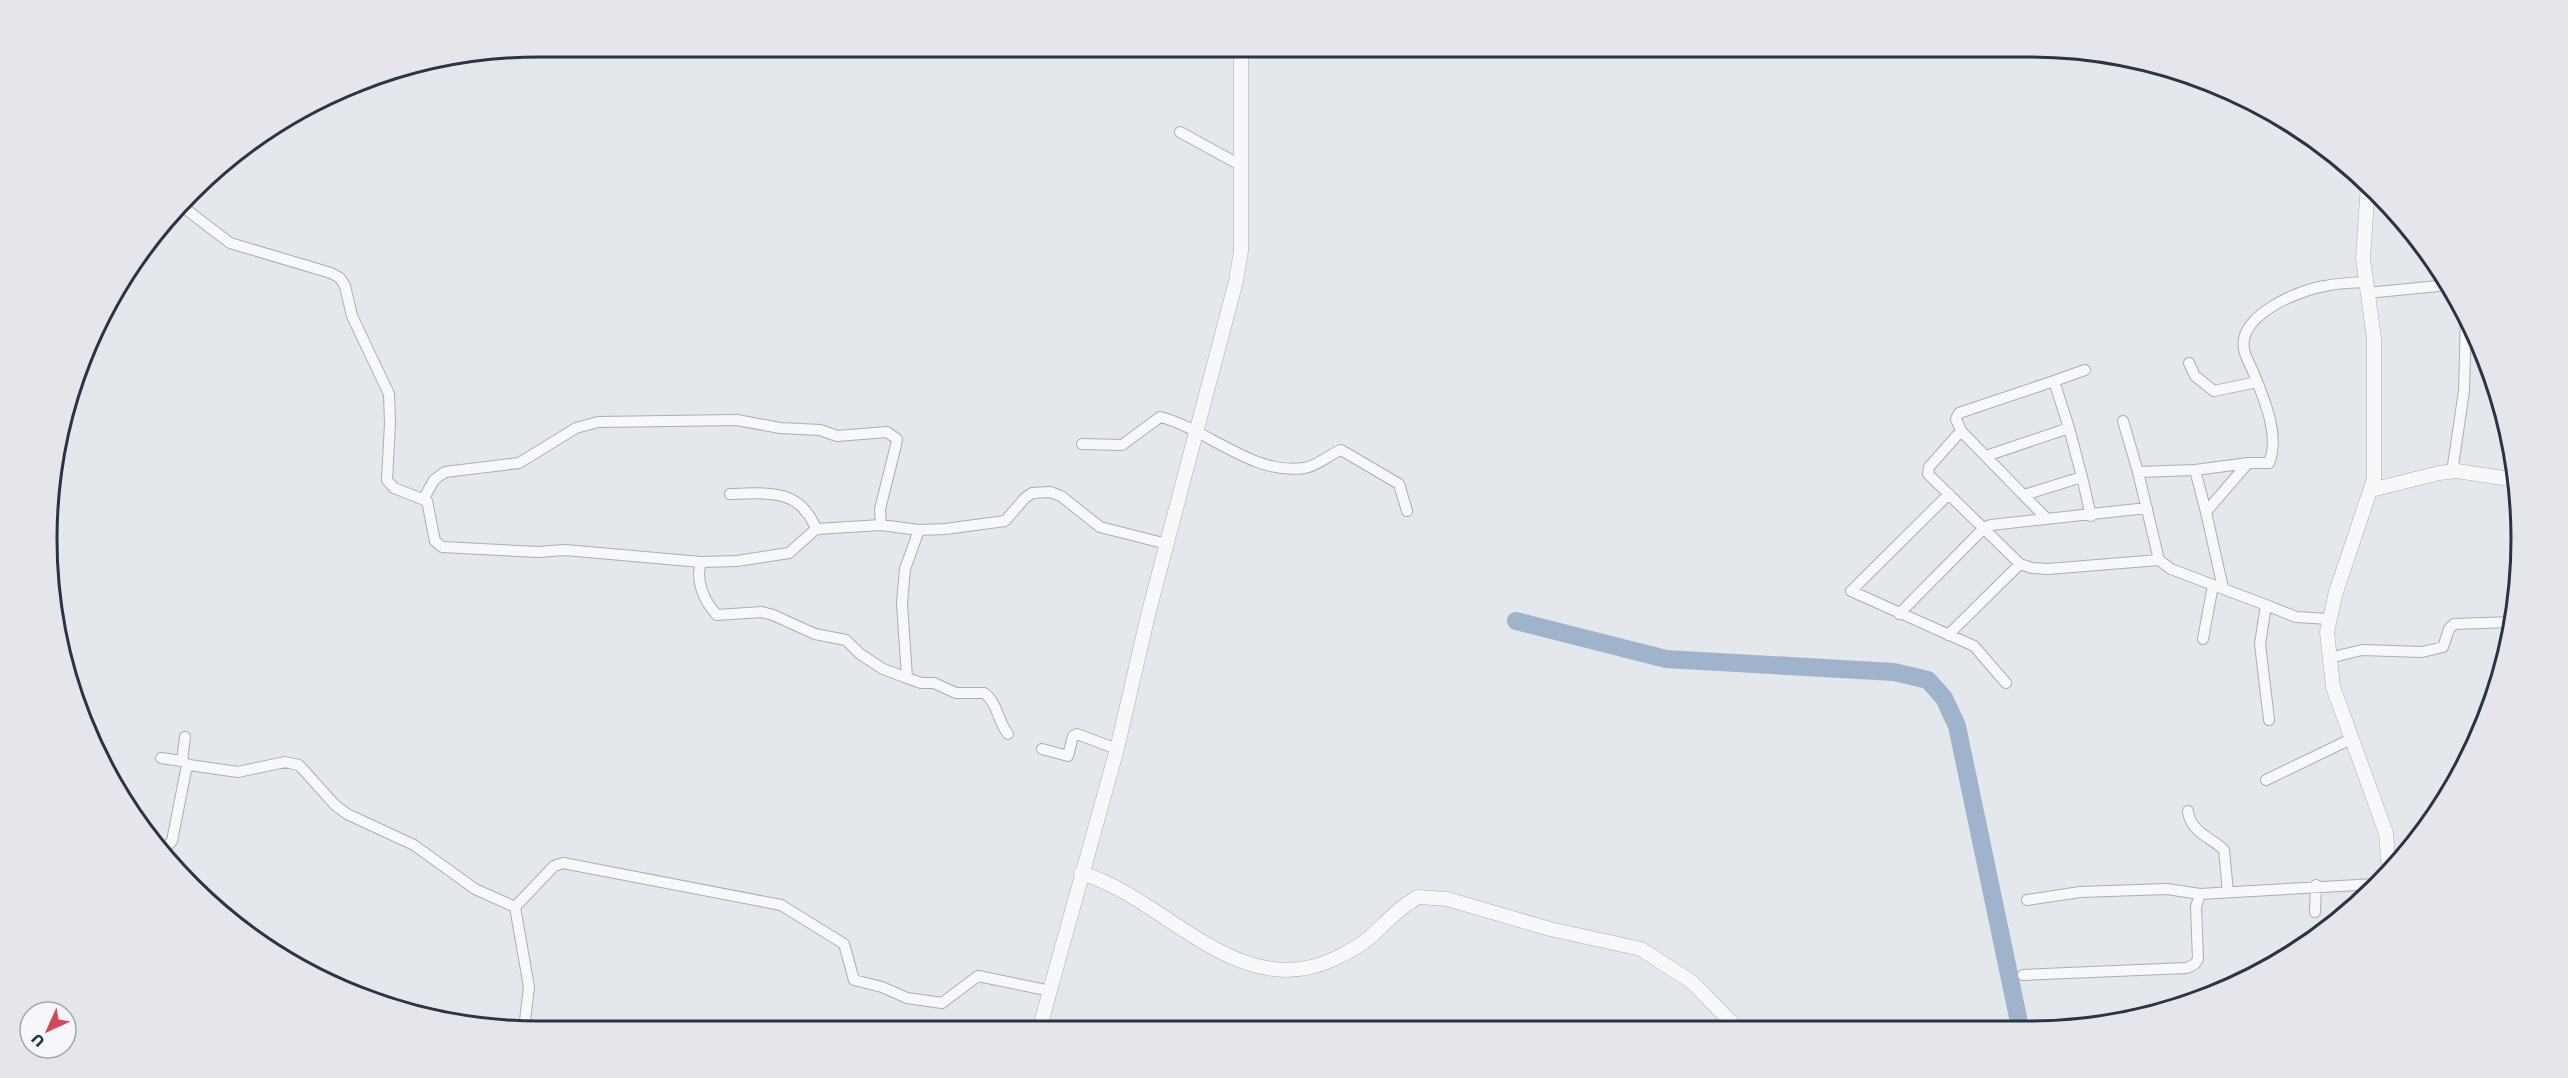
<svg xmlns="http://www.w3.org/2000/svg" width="2568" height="1078" font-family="'Work Sans',sans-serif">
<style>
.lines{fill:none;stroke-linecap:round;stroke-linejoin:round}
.river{stroke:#9fb4cc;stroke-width:18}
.minor-casing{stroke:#a9aeb7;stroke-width:12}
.tertiary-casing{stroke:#a9aeb7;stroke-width:15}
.minor{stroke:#f7f8fa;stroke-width:10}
.tertiary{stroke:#f7f8fa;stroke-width:14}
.rim{fill:none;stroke:#2b3445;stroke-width:3}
</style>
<rect width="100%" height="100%" fill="#e4e7ec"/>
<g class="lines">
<!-- river -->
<path class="river" d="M1516 621 1666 659 1894 672 1928 680 1944 698 1957 726 2020 1027"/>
<defs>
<path id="minor" d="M1180 132 1240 165
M183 207 230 243 331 273 340 278 345 286 352 316 389 394 390 423 387 480 394 488 427 501 435 541 442 547 538 552 565 550 701 562 737 561 789 553 816 529 881 525 919 530 945 529 1005 521 1025 498 1032 493 1050 492 1061 496 1100 527 1167 544
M2367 293 2448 285
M2189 363 2195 376 2214 391 2257 382
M2054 381 2085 370
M2123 421 2138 472
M1961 431 1956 419 1959 413 2054 381 2069 428
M1082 444 1122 445 1160 417C1206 428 1253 476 1304 468 1318 466 1328 455 1341 450L1399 484 1407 511
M1986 456 2069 428 2082 477
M2195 470 2248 463
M2452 472 2464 391 2466 314
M730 494C768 493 800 488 816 529
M1949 494 1851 591 1974 646 2006 683
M2024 495 2082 477 2091 516
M424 498 434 480 445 472 519 463 576 428 598 422 737 420 780 428 820 430 837 436 887 432 897 439 896 445 880 509 881 525
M2206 512 2195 470 2138 472 2159 560 2171 569 2213 585
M701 562C695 581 704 601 717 615L762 612 773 615 815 634 846 640 860 654 883 669 907 678 902 603 905 569 919 530
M2020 564 1928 474 1929 467 1961 431 2046 518
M2223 588 2206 512 2248 463H2269C2280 436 2265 401 2254 374 2251 366 2245 357 2244 349 2238 315 2299 290 2325 286 2338 283 2352 283 2366 282
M1899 614 1985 527 1991 525 2147 508
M1948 635 2020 564 2032 568 2048 569 2159 560
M2203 639 2213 585 2266 605
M2329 658 2362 650 2422 652 2443 647 2449 629 2454 624 2513 622
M907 678 921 683H934L956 693H984C997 701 998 722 1008 734
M2269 720 2260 644 2266 605 2296 617 2329 619
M1042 749 1068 756 1073 736 1077 734 1117 749
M161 758 182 761 189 765
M182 761 185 737
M2266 780 2351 739
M2188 811C2190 832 2212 838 2224 850L2228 892
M156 846 165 848 172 841 186 770 189 765 238 772 285 762 299 765 335 805 347 814 414 845 475 889 515 907 529 987 524 1029
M2027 900 2080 892 2167 889 2200 894
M515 907 554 866 563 863 781 905 844 944 854 980 882 987 907 998 942 1003 978 976 1051 991
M2315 912 2316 885
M2023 975 2187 968 2195 964 2198 959 2196 907 2200 894 2376 884"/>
<path id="tertiary" d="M2368 184 2363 259 2374 338V479L2336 592 2327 632 2333 687 2386 833 2389 870
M2371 490 2439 473 2457 471 2516 480
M1081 873C1166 898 1238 1004 1334 959 1346 953 1359 947 1369 938 1385 924 1399 907 1418 897L1447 899 1550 929 1641 949 1692 982 1737 1028
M1039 1030 1117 749 1149 611 1236 281 1241 251V46"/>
</defs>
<!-- minor casing -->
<use href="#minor" class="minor-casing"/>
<!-- tertiary casing -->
<use href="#tertiary" class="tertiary-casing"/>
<!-- minor -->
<use href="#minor" class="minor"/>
<!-- tertiary -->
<use href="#tertiary" class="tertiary"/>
</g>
<!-- crop -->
<path d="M0 0H2568V1078H0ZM539 57H2029A482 482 0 0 1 2511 539V539A482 482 0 0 1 2029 1021H539A482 482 0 0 1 57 539V539A482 482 0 0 1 539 57Z" fill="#e4e6eb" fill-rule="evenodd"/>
<path class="rim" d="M539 57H2029A482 482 0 0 1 2511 539V539A482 482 0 0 1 2029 1021H539A482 482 0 0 1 57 539V539A482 482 0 0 1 539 57Z"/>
<!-- north arrow -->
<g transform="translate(48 1030) rotate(225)"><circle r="28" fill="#f4f6f9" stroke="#a4a8b1" stroke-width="1.5"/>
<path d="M0-4.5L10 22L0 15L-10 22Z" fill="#d1495b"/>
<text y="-9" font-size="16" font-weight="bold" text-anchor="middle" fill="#2b3445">U</text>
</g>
</svg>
